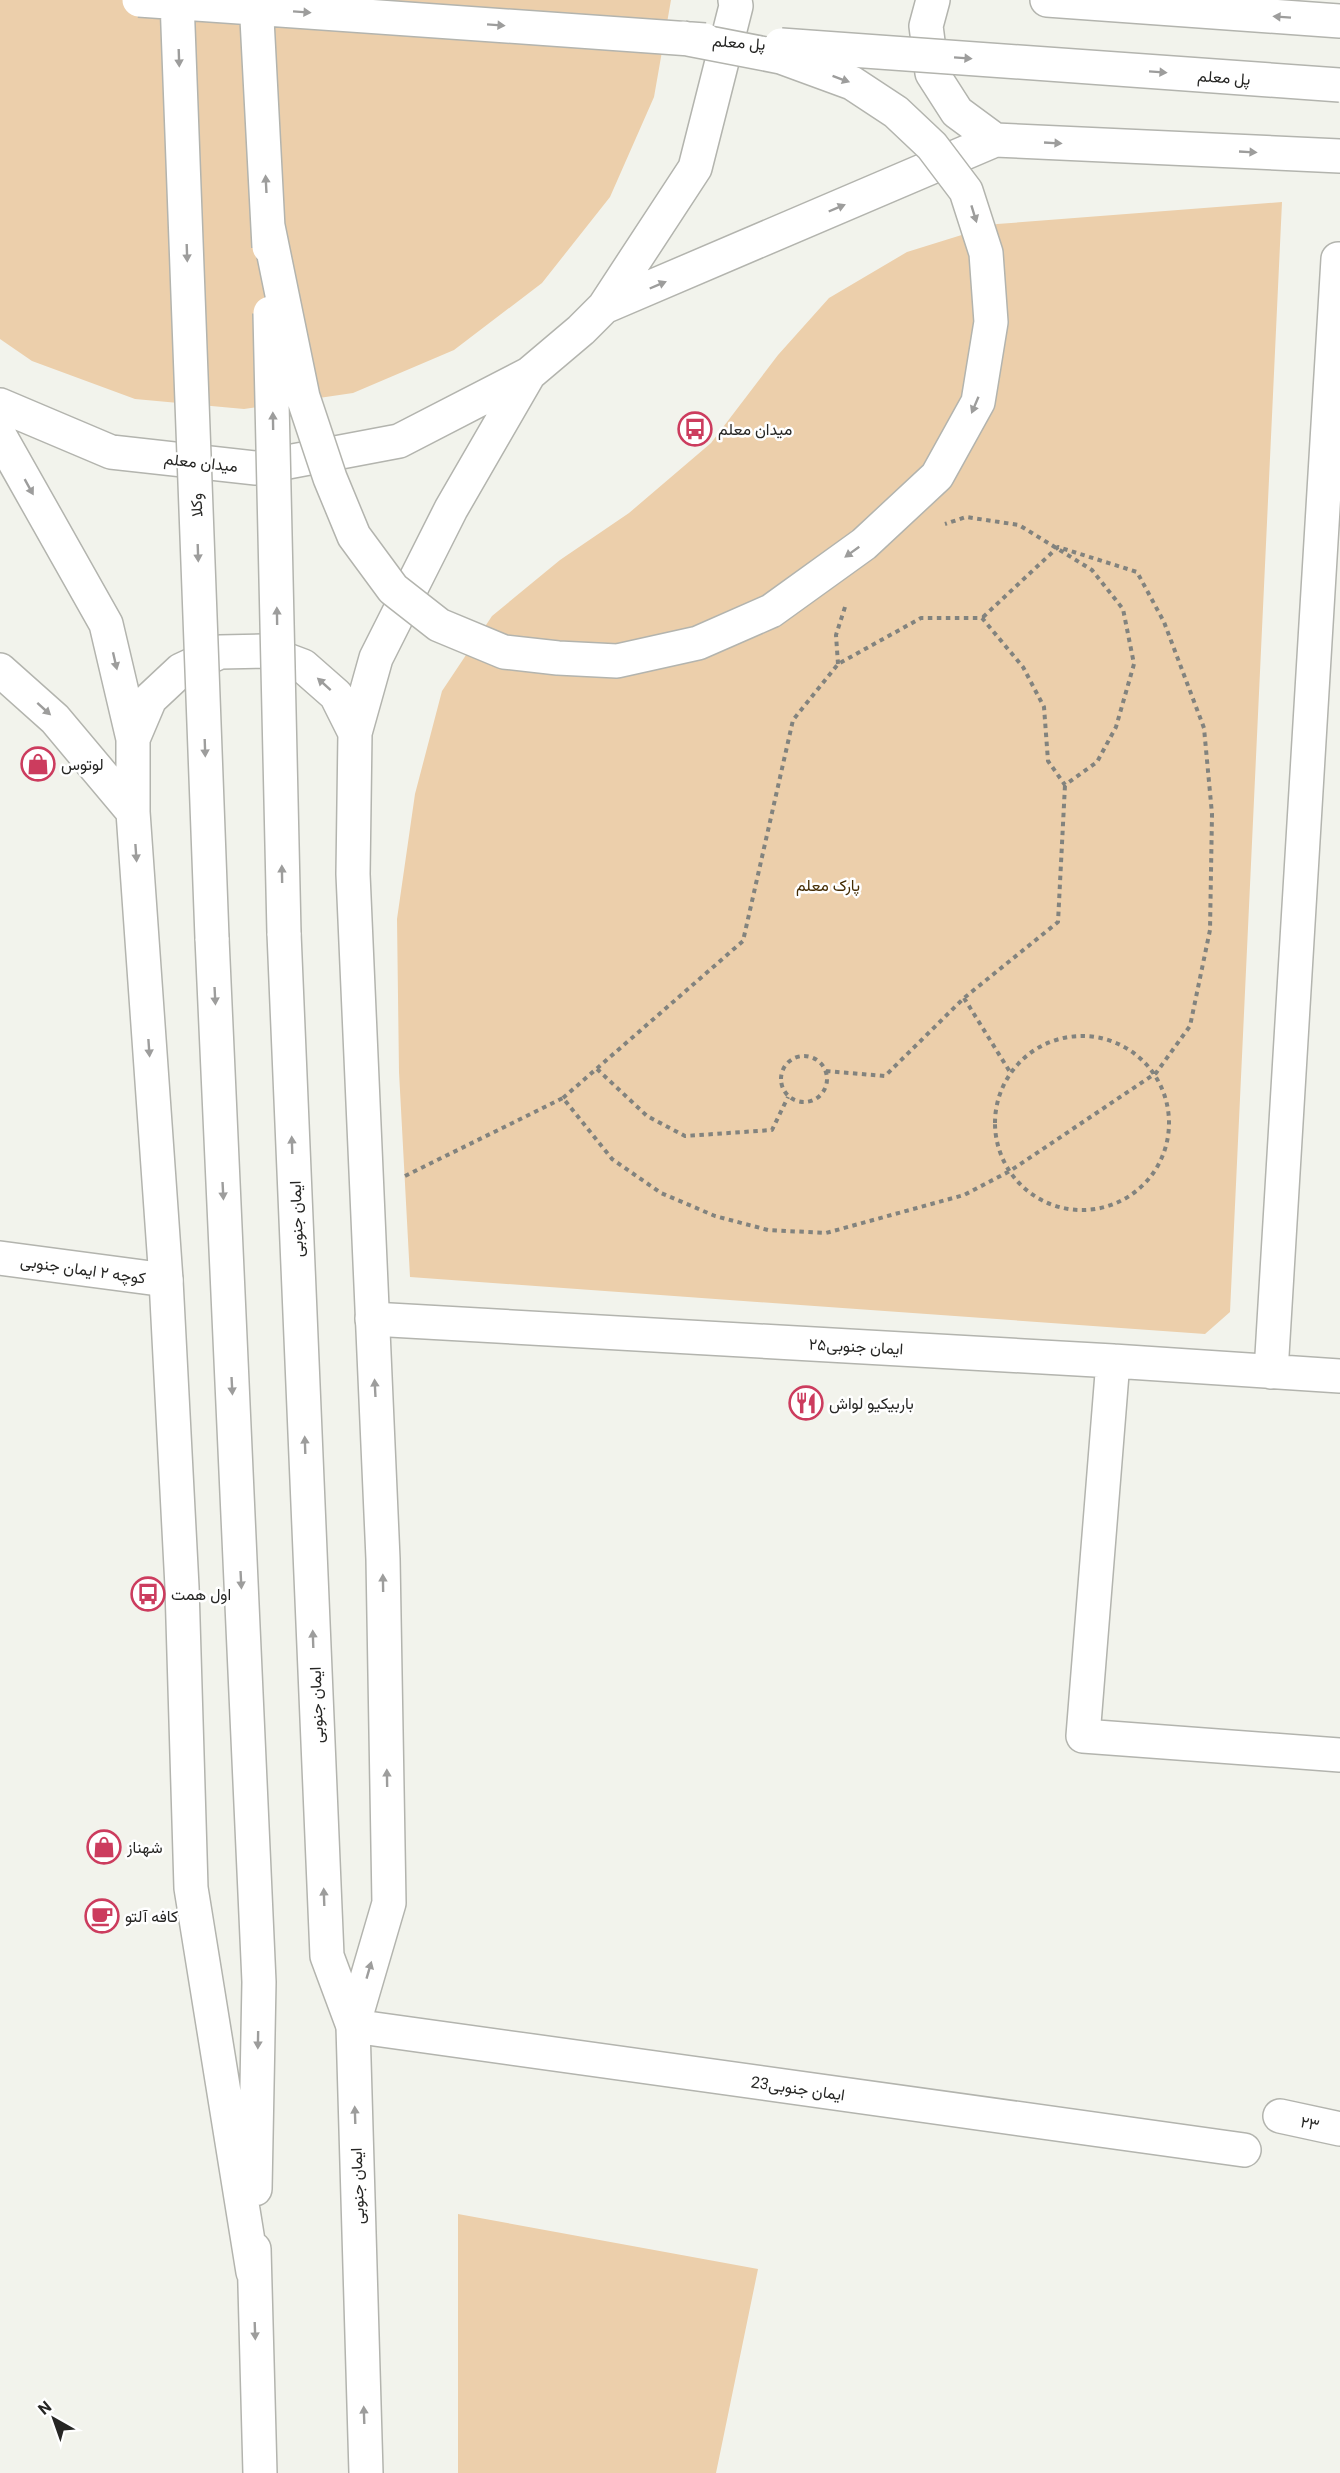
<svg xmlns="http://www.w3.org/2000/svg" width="1340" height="2473" font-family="Roboto,Vazirmatn,sans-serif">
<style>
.green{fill:#eccfab}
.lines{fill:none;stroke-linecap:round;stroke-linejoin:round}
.street-casing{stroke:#b3b4ae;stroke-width:36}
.primary-casing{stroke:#b3b4ae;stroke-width:36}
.path{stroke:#82837e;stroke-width:4;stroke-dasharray:4.5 4.5;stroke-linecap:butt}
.street{stroke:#fff;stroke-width:33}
.primary{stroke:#fff;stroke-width:33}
.primary-bridge-casing{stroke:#b3b4ae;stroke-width:36;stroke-linecap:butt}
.primary-bridge{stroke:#fff;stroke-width:33}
.oneway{fill:#9d9d9c}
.labels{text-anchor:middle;stroke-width:5;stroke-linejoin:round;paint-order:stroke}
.street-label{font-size:16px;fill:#262624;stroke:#fff}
.poi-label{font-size:16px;fill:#262624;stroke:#fff;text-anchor:start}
.park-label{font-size:16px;fill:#452d04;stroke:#fff}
</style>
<rect width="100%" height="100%" fill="#f2f3ec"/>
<!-- green -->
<path class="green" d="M0 0H671L654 97 610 197 542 283 454 350 353 393 244 409 135 399 32 361 0 339Z
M1282 202 1230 1312 1205 1334 410 1277 399 1072 397 919 415 794 442 691 492 616 560 560 629 513 711 443 778 355 829 298 907 252 997 224Z
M458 2214 758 2269 716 2473H458Z"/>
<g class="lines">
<defs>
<path id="street" d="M0 1258 166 1280
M372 1319 1113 1361 1340 1376
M1113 1361 1083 1736 1340 1755
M1271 1372 1338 259
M353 2026 1244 2150
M1280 2116 1340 2129"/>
<path id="primary" d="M933 0 926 26 932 73 957 112 995 140
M1047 0 1340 21
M604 307 995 140 1340 156
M0 405 111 452 256 468 399 441 529 374 581 330 604 307 695 168 736 6 735 0
M0 436 106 624 133 739V812L166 1280 182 1587 191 1888 253 2272
M0 670 55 719 133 812
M133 739 150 699 181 670 220 652 263 651 303 666 336 695 355 733
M284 933 327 1956 353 2026 366 2473
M212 938 259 1982 255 2189
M353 2026 389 1903 383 1559 353 874 355 733 376 658 451 509 529 374
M254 2249 260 2473"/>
</defs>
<!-- street casing -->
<use href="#street" class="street-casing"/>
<!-- primary casing -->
<use href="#primary" class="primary-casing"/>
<!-- path -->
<path class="path" d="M838 664 836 635 845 607
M964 998 1010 1072
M995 1123a87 87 0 1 1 174 0a87 87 0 1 1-174 0Z
M781 1079a23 23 0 1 1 46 0a23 23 0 1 1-46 0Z
M597 1069 647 1116 685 1136 772 1130 788 1097
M826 1071 885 1076 964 998 1058 922 1065 785
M563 1098 743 941 793 720 838 664 921 618H982L1023 667 1044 707 1048 761 1065 785 1097 762 1116 727 1134 664 1123 609 1092 570 1019 525 966 517 945 524
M405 1176 563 1098 612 1159 661 1193 715 1216 768 1230 826 1233 964 1195 1010 1171 1156 1073 1190 1026 1210 930 1212 814 1204 728 1164 622 1137 572 1058 547 982 618"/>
<!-- street -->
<use href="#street" class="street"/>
<!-- primary -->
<use href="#primary" class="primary"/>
<defs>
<path id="primary-bridge" d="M139 0 705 40
M177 0 212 938
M256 0 269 247
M781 45 1340 85
M268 226 303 397 330 478 354 536 393 589 439 625 504 652 558 658 617 661 698 643 771 611 864 544 937 476 978 402 991 322 986 253 966 191 932 146 896 112 852 83 781 57 683 38
M270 313 284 933"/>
</defs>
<!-- primary-bridge casing -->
<use href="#primary-bridge" class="primary-bridge-casing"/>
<!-- primary-bridge -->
<use href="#primary-bridge" class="primary-bridge"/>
</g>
<!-- one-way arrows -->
<defs><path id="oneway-solid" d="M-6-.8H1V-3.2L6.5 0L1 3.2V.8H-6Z" transform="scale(1.5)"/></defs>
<g class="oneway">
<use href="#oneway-solid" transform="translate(302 12) rotate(4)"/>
<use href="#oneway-solid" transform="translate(1282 17) rotate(-176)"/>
<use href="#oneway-solid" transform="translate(496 25) rotate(4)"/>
<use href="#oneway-solid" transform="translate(179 58) rotate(88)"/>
<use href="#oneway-solid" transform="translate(963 58) rotate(4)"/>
<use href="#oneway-solid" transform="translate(1158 72) rotate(4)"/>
<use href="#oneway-solid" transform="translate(841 79) rotate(20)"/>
<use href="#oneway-solid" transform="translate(1053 143) rotate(3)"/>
<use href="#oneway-solid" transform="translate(1248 152) rotate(3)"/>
<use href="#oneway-solid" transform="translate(266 184) rotate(-93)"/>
<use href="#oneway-solid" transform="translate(837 208) rotate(-23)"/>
<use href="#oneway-solid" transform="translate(974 214) rotate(73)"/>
<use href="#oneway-solid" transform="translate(187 253) rotate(88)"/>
<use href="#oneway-solid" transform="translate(658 285) rotate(-23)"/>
<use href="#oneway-solid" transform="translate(975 405) rotate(113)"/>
<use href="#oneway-solid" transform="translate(273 421) rotate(-91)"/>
<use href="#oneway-solid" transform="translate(29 487) rotate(61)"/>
<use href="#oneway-solid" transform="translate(852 552) rotate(144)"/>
<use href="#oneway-solid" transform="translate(198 553) rotate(88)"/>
<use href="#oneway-solid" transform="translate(277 616) rotate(-91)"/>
<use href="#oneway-solid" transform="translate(115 661) rotate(77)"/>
<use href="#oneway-solid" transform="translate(324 684) rotate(-138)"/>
<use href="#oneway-solid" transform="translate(44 709) rotate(42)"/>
<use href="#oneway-solid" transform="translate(205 748) rotate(88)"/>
<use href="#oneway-solid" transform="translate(136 853) rotate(86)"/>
<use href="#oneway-solid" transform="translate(282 874) rotate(-91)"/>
<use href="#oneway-solid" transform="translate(215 996) rotate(87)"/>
<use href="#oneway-solid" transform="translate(149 1048) rotate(86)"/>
<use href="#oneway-solid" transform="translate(292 1145) rotate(-92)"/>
<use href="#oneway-solid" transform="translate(223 1191) rotate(87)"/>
<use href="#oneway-solid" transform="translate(232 1386) rotate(87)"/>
<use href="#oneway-solid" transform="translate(375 1388) rotate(-93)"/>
<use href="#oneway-solid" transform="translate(305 1445) rotate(-92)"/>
<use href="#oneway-solid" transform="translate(241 1580) rotate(87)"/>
<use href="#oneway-solid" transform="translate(383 1583) rotate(-91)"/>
<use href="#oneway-solid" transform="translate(313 1639) rotate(-92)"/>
<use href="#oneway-solid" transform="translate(387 1778) rotate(-91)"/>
<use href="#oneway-solid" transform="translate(324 1897) rotate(-92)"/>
<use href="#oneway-solid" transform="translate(369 1970) rotate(-74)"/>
<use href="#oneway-solid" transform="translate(258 2040) rotate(91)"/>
<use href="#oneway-solid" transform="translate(355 2115) rotate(-92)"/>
<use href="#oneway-solid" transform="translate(255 2331) rotate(88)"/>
<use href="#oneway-solid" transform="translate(364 2415) rotate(-92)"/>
</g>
<!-- icons -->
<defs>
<symbol id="bus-ring" viewBox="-11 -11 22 22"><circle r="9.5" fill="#fff" stroke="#cc3c5e" stroke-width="1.5"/><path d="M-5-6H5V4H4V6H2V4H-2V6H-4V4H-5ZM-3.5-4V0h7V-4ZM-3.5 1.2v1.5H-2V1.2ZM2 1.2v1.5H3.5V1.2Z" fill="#cc3c5e"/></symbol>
<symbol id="shop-ring" viewBox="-11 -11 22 22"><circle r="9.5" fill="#fff" stroke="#cc3c5e" stroke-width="1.5"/><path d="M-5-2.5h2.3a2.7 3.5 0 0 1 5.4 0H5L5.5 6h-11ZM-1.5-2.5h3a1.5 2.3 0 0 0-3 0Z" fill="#cc3c5e"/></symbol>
<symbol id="restaurant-ring" viewBox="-11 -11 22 22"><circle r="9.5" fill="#fff" stroke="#cc3c5e" stroke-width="1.5"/><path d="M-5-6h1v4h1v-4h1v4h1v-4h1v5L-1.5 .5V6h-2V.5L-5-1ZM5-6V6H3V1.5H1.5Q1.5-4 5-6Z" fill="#cc3c5e"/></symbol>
<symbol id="cafe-ring" viewBox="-11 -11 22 22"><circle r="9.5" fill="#fff" stroke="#cc3c5e" stroke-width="1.5"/><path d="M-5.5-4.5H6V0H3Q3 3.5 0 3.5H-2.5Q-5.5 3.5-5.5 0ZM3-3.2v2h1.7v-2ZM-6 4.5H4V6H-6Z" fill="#cc3c5e"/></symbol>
</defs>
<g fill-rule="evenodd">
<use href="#bus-ring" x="676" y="410" width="38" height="38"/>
<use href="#shop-ring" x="19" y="745" width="38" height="38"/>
<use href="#restaurant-ring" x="787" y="1384" width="38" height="38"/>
<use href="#bus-ring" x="129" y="1575" width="38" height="38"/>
<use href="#shop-ring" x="85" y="1828" width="38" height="38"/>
<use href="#cafe-ring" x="83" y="1897" width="38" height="38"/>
</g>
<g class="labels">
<!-- street labels -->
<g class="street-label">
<text transform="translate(739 42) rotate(4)" y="6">پل معلم</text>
<text transform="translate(1224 77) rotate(4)" y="6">پل معلم</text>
<text transform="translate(201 462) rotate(6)" y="6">میدان معلم</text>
<text transform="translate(196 505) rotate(-92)" y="6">وکلا</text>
<text transform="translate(296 1219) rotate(-92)" y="6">ایمان جنوبی</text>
<text transform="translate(83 1269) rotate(8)" y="6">کوچه ۲ ایمان جنوبی</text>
<text transform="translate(856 1346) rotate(3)" y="6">ایمان جنوبی۲۵</text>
<text transform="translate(316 1705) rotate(-92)" y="6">ایمان جنوبی</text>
<text transform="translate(798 2088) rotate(8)" y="6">23ایمان جنوبی</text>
<text transform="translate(1310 2123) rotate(13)" y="6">۲۳</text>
<text transform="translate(357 2186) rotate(-92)" y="6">ایمان جنوبی</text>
</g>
<!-- poi labels -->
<g class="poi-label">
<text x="718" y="435">میدان معلم</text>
<text x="61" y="770">لوتوس</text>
<text x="829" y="1409">باربیکیو لواش</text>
<text x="171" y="1600">اول همت</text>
<text x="127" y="1853">شهناز</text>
<text x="125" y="1922">کافه آلتو</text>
</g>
<!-- park labels -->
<g class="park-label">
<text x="828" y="891">پارک معلم</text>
</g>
</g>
<!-- north arrow -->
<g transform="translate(54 2419) rotate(320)" stroke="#ffffff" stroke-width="4.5" paint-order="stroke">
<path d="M0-4.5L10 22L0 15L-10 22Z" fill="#262624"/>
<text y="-9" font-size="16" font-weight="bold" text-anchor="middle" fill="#262624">N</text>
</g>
</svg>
